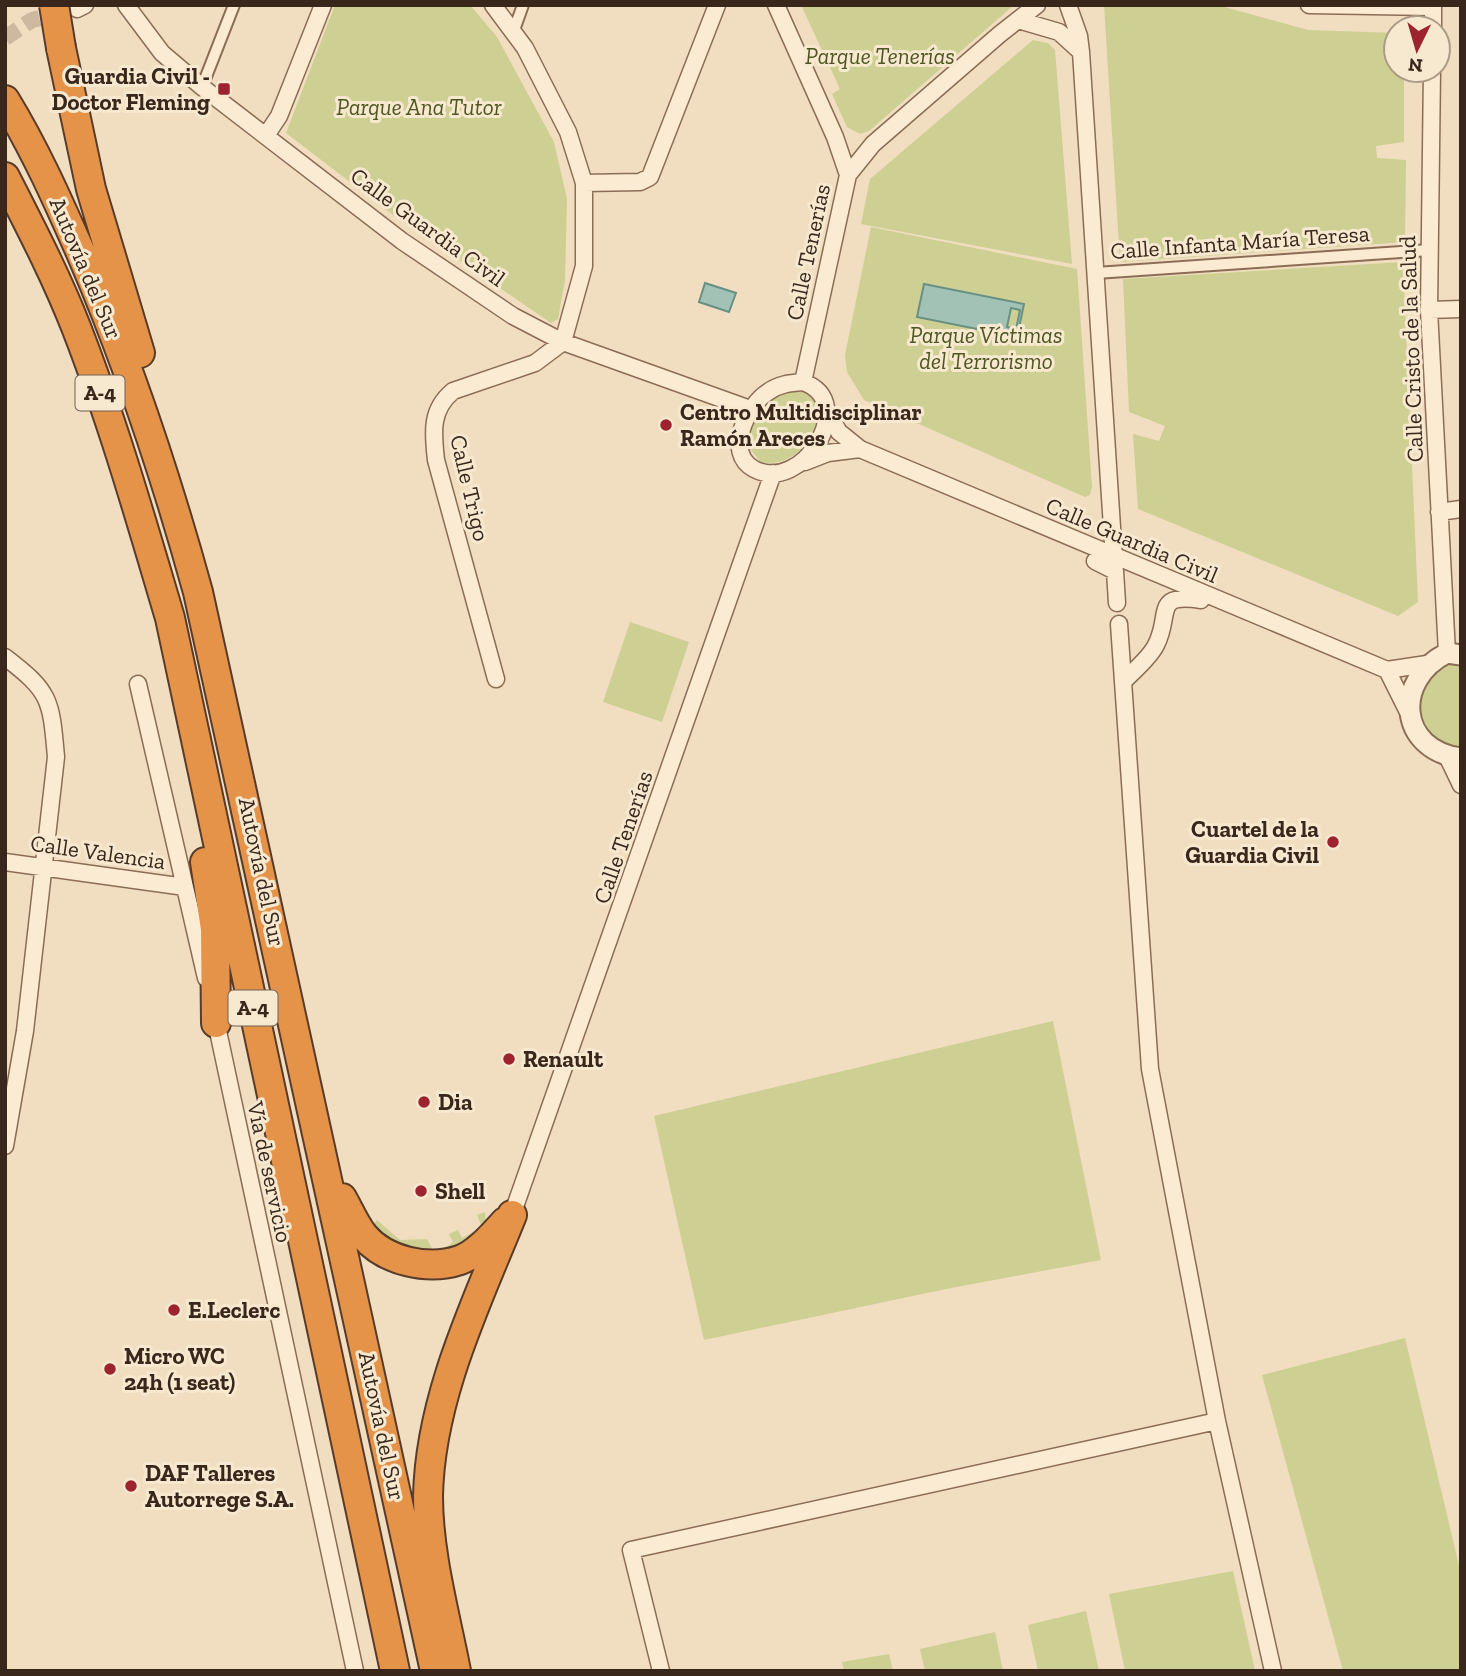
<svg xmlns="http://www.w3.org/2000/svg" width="1466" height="1676" font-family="'Zilla Slab',serif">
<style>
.green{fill:#cecf93}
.water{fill:#a3c2b6;stroke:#699183;stroke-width:2;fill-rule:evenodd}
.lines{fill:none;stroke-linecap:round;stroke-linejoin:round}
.minor-tunnel{stroke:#ccb99f;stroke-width:16;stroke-dasharray:16 8;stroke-linecap:butt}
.pedestrian-casing{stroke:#8b6d56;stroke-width:14}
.minor-casing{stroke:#8b6d56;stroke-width:19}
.tertiary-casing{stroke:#8b6d56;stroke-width:23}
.motorway-casing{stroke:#583c2b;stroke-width:32}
.pedestrian{stroke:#fbebd3;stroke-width:10}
.minor{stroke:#fbebd3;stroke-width:16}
.tertiary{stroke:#fbebd3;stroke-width:19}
.motorway{stroke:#e6934a;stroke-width:28}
.motorway-bridge-casing{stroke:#583c2b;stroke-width:32;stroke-linecap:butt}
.motorway-bridge{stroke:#e6934a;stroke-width:28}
.poi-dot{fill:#9d232f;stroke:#f7e8d0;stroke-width:2.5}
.labels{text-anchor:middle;stroke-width:6;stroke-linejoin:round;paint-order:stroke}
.shield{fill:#f7e8d0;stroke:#726152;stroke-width:2}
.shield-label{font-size:21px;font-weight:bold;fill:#39271c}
.park-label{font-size:23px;font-style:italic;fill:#4e5721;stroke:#f7e8d0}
.poi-label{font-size:23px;font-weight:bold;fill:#39271c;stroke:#f7e8d0;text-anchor:start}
.street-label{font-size:23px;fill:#39271c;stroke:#f7e8d0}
</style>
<rect width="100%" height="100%" fill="#f1ddc0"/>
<!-- green -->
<path class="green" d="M335 5H470L497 37 554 142 567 199 565 280 558 319 551 323 393 215 286 133Z
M801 5H1014L869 131 860 134 847 127 832 94 840 89Z
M1104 5H1217L1308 30 1396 33V70H1404V142L1376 146 1377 158 1406 160 1405 242 1120 262Z
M1033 40 1048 43 1055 50 1072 264 861 224 870 179Z
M871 227 1077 269 1092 487 1090 495 1085 497 864 400 847 372 845 355Z
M1403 262 1418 602 1398 616 1138 509 1133 434 1159 441 1165 426 1129 412 1123 279Z
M796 390C844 392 809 473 760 462L749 447C747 418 769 395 796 390Z
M630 622 689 642 662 722 603 702Z
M1449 662 1461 668 1460 748C1409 737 1407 686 1449 662Z
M1053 1021 1101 1260 946 1289 704 1340 654 1116Z
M485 1212 486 1227 462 1249 438 1254 453 1242 449 1234 458 1230 462 1238 482 1227 477 1215Z
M377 1220 400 1240 427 1239 436 1256 404 1253 371 1226Z
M1405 1338 1461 1574V1671H1343L1262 1375Z
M1233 1571 1255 1671H1125L1109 1594Z
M1086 1611 1099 1671H1038L1028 1625Z
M995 1632 1003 1671H925L920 1649Z
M889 1654 893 1671H844L842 1662Z"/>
<!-- water -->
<path class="water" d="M705 283 736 293 729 312 699 302Z
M924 284 1024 304 1017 337 917 317ZM1011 308 1020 310 1016 329 1007 327Z"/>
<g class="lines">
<!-- minor-tunnel -->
<path class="minor-tunnel" d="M5 38 32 20 61 13"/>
<defs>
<path id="pedestrian" d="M514 30 523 5
M202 87 234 5
M1096 273 1430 250"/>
<path id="minor" d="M126 5 162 53 202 87 402 241 513 316 563 342 750 409
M493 5 525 48 568 132 584 183V266L563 342 535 363 453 391C430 410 433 433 436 460L496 679
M776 5 835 137 848 175
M1068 5 1079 36 1081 52 1114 558
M1309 5 1433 7
M77 9 85 5
M1018 20 1059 32 1081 52
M1433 28V5
M1432 70 1429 310 1447 653
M267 134 279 116 323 5
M584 183 640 182 650 177 717 5
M1429 310 1461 309
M803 382 848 175 873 144 1000 34 1037 5
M803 382C860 402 802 495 754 469 724 453 747 405 768 392 779 384 790 383 803 382Z
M828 413 839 432 860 449 1387 670
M805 462 828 453 860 449
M1439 512 1461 509
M1095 561 1115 571 1117 603
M1119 624 1150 1069 1217 1421 1273 1671
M5 657C51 692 51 700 56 757L25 1031 5 1146
M1387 670 1409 714
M1387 670 1427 664
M1123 682C1133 671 1149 659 1156 645 1172 614 1152 593 1201 600
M138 684 206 978
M1447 756 1461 785
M5 862 185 887
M215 1017 355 1671
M512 1215 773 473
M661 1671 631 1550 1217 1421"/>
<path id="tertiary" d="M1461 655 1447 653C1393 680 1398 750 1461 758"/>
<path id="motorway" d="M61 48 91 189 140 353
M5 100C35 149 58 201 81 253 129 364 166 476 198 592L435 1671
M5 177C30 226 56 276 76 327 113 422 141 520 170 618L395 1671
M205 862 215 929 216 1023
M342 1198C349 1210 355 1225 364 1236 385 1261 428 1271 460 1260 477 1254 493 1235 505 1222
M456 1671C445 1614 428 1554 428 1496 430 1398 476 1304 512 1215"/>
</defs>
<!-- pedestrian casing -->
<use href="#pedestrian" class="pedestrian-casing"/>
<!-- minor casing -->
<use href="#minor" class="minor-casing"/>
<!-- tertiary casing -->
<use href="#tertiary" class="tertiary-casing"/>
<!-- motorway casing -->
<use href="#motorway" class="motorway-casing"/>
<!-- pedestrian -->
<use href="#pedestrian" class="pedestrian"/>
<!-- minor -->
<use href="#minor" class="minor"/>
<!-- tertiary -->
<use href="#tertiary" class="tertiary"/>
<!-- motorway -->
<use href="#motorway" class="motorway"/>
<defs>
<path id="motorway-bridge" d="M54 5 61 48"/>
</defs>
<!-- motorway-bridge casing -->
<use href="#motorway-bridge" class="motorway-bridge-casing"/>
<!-- motorway-bridge -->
<use href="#motorway-bridge" class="motorway-bridge"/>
</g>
<!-- markers -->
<g class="poi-dot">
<rect x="217" y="82" width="14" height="14" rx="3.5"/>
<circle cx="666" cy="425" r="7"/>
<circle cx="1333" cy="842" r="7"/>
<circle cx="509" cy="1059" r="7"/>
<circle cx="424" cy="1102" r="7"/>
<circle cx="421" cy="1191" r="7"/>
<circle cx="174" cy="1310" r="7"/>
<circle cx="110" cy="1369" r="7"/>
<circle cx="131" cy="1486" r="7"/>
</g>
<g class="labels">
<!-- shield labels -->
<g class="shield">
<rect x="75.5" y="375.5" width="49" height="35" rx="5"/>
<rect x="228.5" y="990.5" width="49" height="35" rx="5"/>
</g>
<g class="shield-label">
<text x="100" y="400">A-4</text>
<text x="253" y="1015">A-4</text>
</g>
<!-- park labels -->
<g class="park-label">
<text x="880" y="64">Parque Tenerías</text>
<text x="419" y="115">Parque Ana Tutor</text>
<text x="986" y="343">Parque Víctimas<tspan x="986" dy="26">del Terrorismo</tspan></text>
</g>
<!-- poi labels -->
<g class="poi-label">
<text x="210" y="84" text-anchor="end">Guardia Civil -<tspan x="210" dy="26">Doctor Fleming</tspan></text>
<text x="680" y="420">Centro Multidisciplinar<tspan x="680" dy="26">Ramón Areces</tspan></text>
<text x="1319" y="837" text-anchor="end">Cuartel de la<tspan x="1319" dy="26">Guardia Civil</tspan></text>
<text x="523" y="1067">Renault</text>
<text x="438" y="1110">Dia</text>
<text x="435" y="1199">Shell</text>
<text x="188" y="1318">E.Leclerc</text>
<text x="124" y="1364">Micro WC<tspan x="124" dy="26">24h (1 seat)</tspan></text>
<text x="145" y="1481">DAF Talleres<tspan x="145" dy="26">Autorrege S.A.</tspan></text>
</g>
<!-- street labels -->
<g class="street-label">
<text transform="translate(428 227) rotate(36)" y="8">Calle Guardia Civil</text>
<text transform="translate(1240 242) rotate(-4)" y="8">Calle Infanta María Teresa</text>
<text transform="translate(808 252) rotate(-78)" y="8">Calle Tenerías</text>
<text transform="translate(86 268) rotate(67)" y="8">Autovía del Sur</text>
<text transform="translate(1411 349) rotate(-92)" y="8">Calle Cristo de la Salud</text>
<text transform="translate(470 488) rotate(77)" y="8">Calle Trigo</text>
<text transform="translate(1132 540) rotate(23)" y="8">Calle Guardia Civil</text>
<text transform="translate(623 837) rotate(-71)" y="8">Calle Tenerías</text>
<text transform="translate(98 852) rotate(8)" y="8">Calle Valencia</text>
<text transform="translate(262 872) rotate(78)" y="8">Autovía del Sur</text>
<text transform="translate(270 1172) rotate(78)" y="8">Vía de servicio</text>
<text transform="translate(382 1426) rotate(78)" y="8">Autovía del Sur</text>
</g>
</g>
<!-- border -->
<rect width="1466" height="1676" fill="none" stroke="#39271c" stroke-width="14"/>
<!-- north arrow -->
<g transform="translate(1417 49) rotate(185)"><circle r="33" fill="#f7e8d0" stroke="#ab9b88" stroke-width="2"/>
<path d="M0-5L12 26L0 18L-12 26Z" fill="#9d232f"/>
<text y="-10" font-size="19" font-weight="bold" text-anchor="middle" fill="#39271c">N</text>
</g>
</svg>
